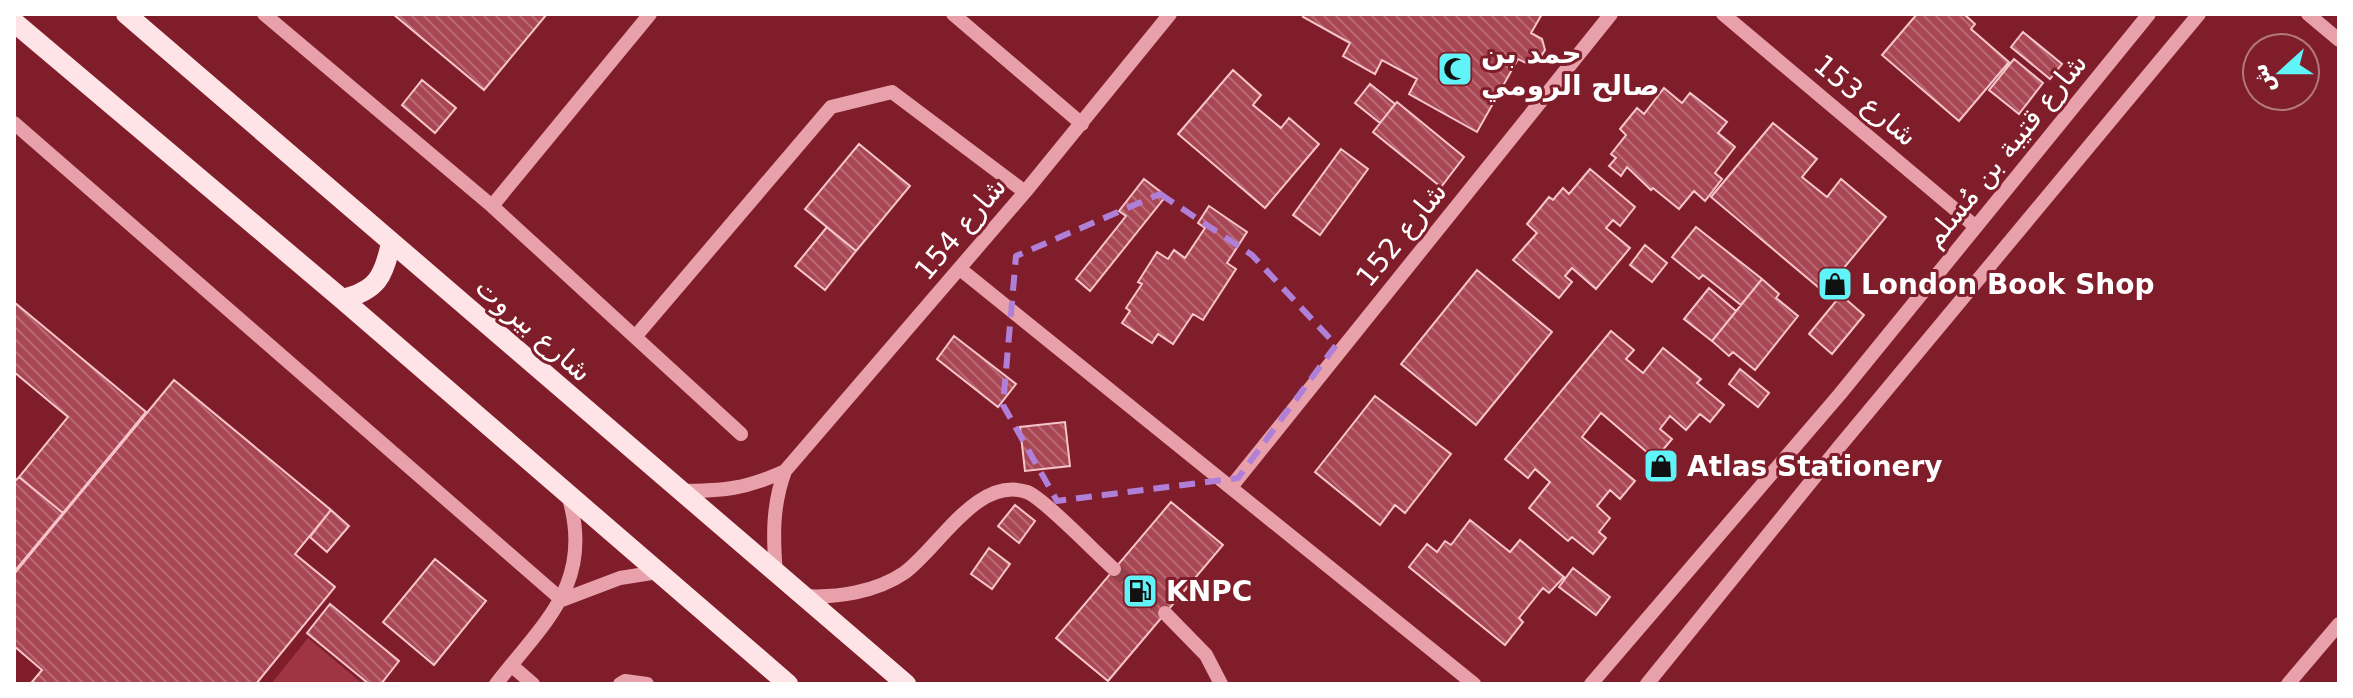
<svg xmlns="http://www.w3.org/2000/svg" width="2353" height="698" font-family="'DejaVu Sans',Cairo,sans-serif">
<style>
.grass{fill:#9f3442}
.building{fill:url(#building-back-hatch);stroke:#f6c5cc;stroke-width:2}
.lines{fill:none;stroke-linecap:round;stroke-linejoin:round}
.minor-tunnel{stroke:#92404a;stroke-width:14;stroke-dasharray:14 7;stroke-linecap:butt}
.minor{stroke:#e8a1ab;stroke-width:14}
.major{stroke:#fee4e6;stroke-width:20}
.marked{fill:none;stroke:#b080d9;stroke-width:6;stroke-dasharray:16 10;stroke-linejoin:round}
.labels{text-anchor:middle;stroke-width:6;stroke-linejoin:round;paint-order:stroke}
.poi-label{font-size:28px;font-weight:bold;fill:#fff;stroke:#7f1e2a;text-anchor:start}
.street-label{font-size:28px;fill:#fff;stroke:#7f1e2a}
</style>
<defs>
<pattern id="building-back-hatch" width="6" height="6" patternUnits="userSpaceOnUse" patternTransform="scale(2)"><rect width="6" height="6" fill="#a84653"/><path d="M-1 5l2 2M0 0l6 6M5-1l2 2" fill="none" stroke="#b96b75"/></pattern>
</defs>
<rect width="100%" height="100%" fill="#7f1e2a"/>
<!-- grass -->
<path class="grass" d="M308 638 363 684H271Z"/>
<!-- building -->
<path class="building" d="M393 14H547L484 90Z
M1305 14H1542L1531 33 1542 39 1545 50 1538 61 1528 64 1518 59 1477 132 1409 94 1417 79 1382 60 1375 74 1343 56 1350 43 1303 17Z
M1917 14H1964L1975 24 1971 29 2009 62 1959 121 1882 55Z
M2023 32 2062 64 2050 79 2011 47Z
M2014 59 2043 83 2019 114 1989 90Z
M1233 70 1261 95 1253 105 1281 128 1289 118 1319 144 1265 208 1178 134Z
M422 80 456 108 435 133 402 105Z
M1370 84 1395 104 1380 123 1355 103Z
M1664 88 1682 103 1690 93 1727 122 1718 133 1735 147 1715 173 1722 179 1705 201 1694 191 1679 209 1653 188 1651 190 1627 167 1621 176 1609 166 1616 158 1611 154 1626 135 1620 129 1637 108 1644 114Z
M1397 102 1464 157 1441 187 1373 132Z
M1773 123 1817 159 1802 177 1827 197 1841 179 1886 217 1824 292 1711 197Z
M859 144 910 186 856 251 805 209Z
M1341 149 1368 169 1320 235 1293 215Z
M1590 169 1635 207 1620 226 1613 220 1606 228 1630 248 1596 289 1572 268 1565 276 1572 282 1559 298 1513 260 1537 233 1527 224 1549 197 1553 200 1563 188 1569 194Z
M1144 179 1166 196 1090 291 1076 279 1126 216 1119 211Z
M1209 206 1247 232 1227 263 1236 269 1203 320 1193 314 1173 344 1158 334 1152 343 1122 323 1130 311 1126 308 1142 284 1138 282 1157 252 1168 259 1174 250 1185 258 1205 228 1198 223Z
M827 227 856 251 825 290 795 266Z
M1696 227 1762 279 1741 305 1703 275 1699 279 1672 257Z
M1645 245 1667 263 1652 282 1630 265Z
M1477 270 1552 332 1476 425 1401 364Z
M1762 279 1779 294 1776 298 1798 316 1755 370 1733 352 1729 356 1712 341Z
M1709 288 1736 311 1712 341 1684 319Z
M1841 295 1864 315 1832 354 1809 334Z
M14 302 146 412 63 513 19 477 68 417 14 372Z
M1611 331 1634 350 1626 359 1643 373 1663 348 1701 379 1697 383 1724 405 1710 422 1700 414 1686 430 1670 416 1660 429 1672 439 1655 459 1601 413 1582 437 1635 481 1620 499 1610 490 1597 506 1610 518 1599 532 1606 538 1593 554 1572 537 1568 541 1529 508 1550 482 1535 469 1528 478 1505 459Z
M954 336 1016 384 998 407 937 359Z
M1740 369 1769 393 1758 407 1729 384Z
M174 380 331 510 295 554 335 587 256 684H34L32 682 42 670 14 646V574Z
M1375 396 1451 454 1405 513 1395 505 1380 525 1315 472Z
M1065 422 1070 466 1025 471 1020 427Z
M19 477 63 513 14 572V482Z
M1171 502 1223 545 1108 681 1056 638Z
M1015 505 1035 521 1019 543 998 526Z
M331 510 349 526 327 552 310 537Z
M1470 520 1510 552 1520 540 1564 577 1549 593 1543 588 1519 618 1523 622 1505 645 1409 567 1427 544 1437 552 1445 541 1451 545Z
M989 548 1010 564 992 589 971 574Z
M435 559 486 601 434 665 383 622Z
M1573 568 1610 597 1596 615 1559 587Z
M330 604 399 661 381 684H369L307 633Z"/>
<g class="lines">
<!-- minor-tunnel -->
<path class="minor-tunnel" d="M1114 569 1165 613"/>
<!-- minor -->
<path class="minor" d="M264 14 492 206 741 434
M953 14 1082 124
M1723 14 1976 227
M2308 14 2339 40
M14 123 562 600
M492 206 650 14
M960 269 1474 684
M635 337 831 107 892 92 1025 192
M1231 487 1611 14
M680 491C723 491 746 489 785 471
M776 574C773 538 772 506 785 471L1025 192 1170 14
M804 596C837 598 876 592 904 573 938 549 977 475 1027 492 1042 497 1098 555 1114 569
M562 600 620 578 658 572
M1165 613 1206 655 1221 684
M511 665 533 684
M496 684C545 621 595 582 568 495
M620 684 625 681 647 684
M1591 684 1840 394 2149 14
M1647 684 1839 447 2199 14
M2288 684 2339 624"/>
<!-- major -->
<path class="major" d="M126 14 906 684
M14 22 342 299 788 684
M342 299C377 291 384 276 391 243"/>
</g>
<!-- marked area -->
<path class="marked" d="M1160 194 1252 255 1336 345 1238 478 1057 501 1003 405 1016 256Z"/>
<!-- icons -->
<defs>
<symbol id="mosque-square" viewBox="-11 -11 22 22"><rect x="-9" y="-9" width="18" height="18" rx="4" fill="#60f3f7" stroke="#7f1e2a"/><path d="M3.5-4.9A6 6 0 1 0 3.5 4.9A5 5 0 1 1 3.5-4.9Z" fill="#111"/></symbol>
<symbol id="shop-square" viewBox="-11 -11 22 22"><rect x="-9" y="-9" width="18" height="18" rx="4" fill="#60f3f7" stroke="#7f1e2a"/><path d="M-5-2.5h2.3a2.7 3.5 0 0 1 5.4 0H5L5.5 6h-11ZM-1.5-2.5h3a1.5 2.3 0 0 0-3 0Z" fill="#111"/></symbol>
<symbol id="fuel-square" viewBox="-11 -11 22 22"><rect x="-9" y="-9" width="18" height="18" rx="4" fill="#60f3f7" stroke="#7f1e2a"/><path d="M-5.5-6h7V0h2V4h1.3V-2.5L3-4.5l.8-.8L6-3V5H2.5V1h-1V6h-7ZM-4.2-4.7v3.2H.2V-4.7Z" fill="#111"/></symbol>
</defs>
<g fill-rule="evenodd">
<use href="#mosque-square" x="1435" y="49" width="40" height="40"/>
<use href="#shop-square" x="1815" y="264" width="40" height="40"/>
<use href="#shop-square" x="1641" y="446" width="40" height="40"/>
<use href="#fuel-square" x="1120" y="571" width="40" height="40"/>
</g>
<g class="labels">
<!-- poi labels -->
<g class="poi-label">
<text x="1481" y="63">حمد بن<tspan x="1481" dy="32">صالح الرومي</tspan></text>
<text x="1861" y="294">London Book Shop</text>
<text x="1687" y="476">Atlas Stationery</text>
<text x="1166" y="601">KNPC</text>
</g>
<!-- street labels -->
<g class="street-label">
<text transform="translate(1866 100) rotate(40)" y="10">شارع 153</text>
<text transform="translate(2005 150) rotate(-51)" y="10">شارع قتيبة بن مُسلم</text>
<text transform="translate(960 228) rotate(-50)" y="10">شارع 154</text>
<text transform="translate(1401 234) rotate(-51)" y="10">شارع 152</text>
<text transform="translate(534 329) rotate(41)" y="10">شارع بيروت</text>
</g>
</g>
<!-- border -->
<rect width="2353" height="698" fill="none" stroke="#ffffff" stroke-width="32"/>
<!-- north arrow -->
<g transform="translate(2281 72) rotate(249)"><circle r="38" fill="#7f1e2a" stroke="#b2787f" stroke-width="2"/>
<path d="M0-6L14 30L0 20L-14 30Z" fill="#60f3f7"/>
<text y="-12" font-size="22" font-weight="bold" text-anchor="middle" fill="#ffffff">ش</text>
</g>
</svg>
